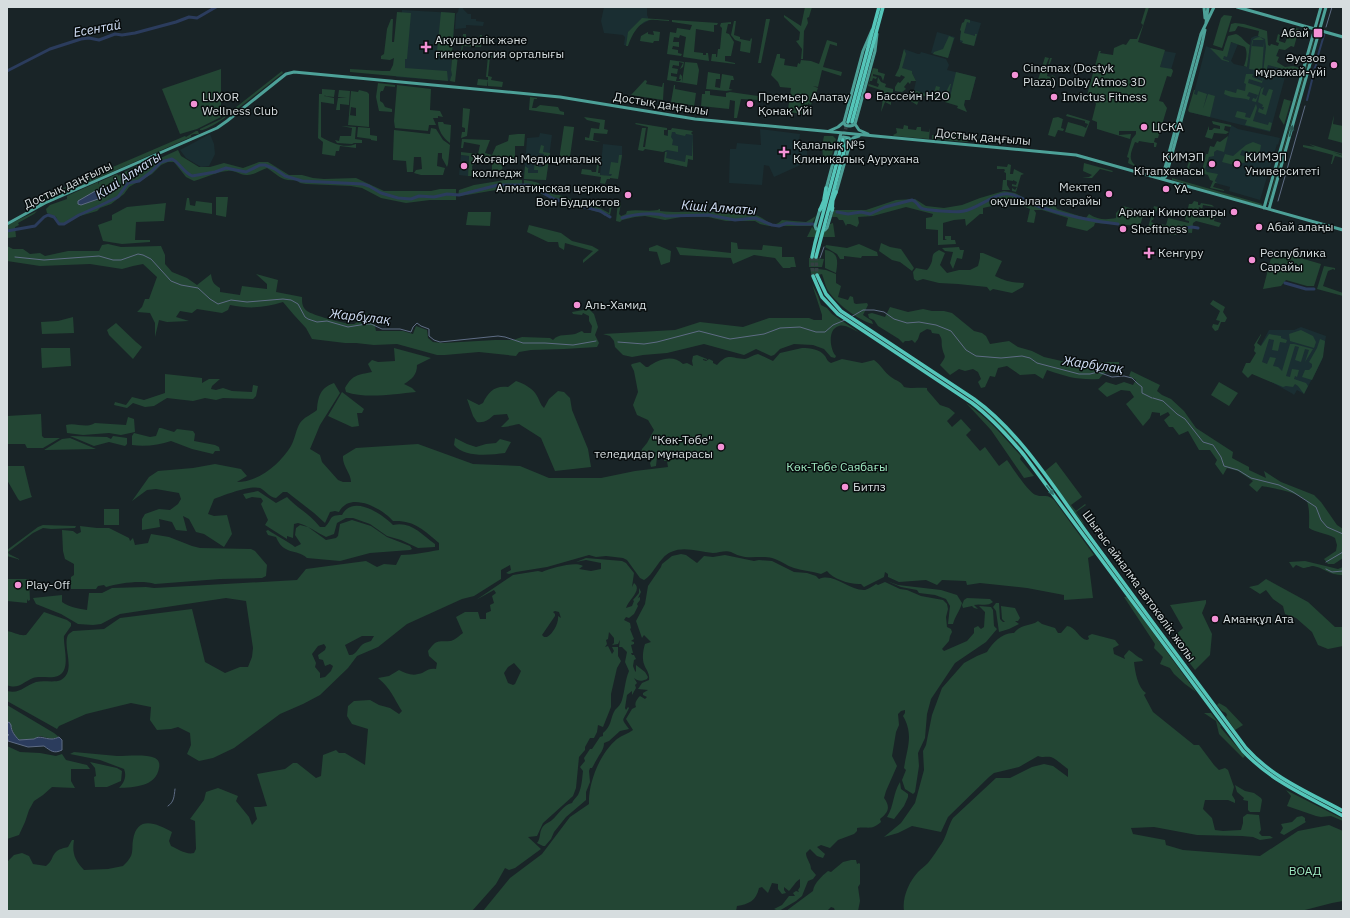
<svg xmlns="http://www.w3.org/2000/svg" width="1350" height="918" font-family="'IBM Plex Sans',sans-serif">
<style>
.built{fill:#1a2e32}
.green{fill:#234634;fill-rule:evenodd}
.water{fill:#2b3c5d;stroke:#5e6c84}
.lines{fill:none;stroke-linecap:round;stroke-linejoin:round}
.stream{stroke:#5e6c84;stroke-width:1}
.canal{stroke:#2b3c5d;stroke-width:2}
.river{stroke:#2b3c5d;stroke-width:3}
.primary-tunnel{stroke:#354043;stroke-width:3.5;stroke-dasharray:3.5 2;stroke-linecap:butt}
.secondary{stroke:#4da198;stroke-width:3}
.primary{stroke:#54c5b9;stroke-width:3.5}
.oneway{fill:#2a5753}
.oneway2{fill:#32726c}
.poi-dot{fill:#f391d5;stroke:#080d0e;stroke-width:1.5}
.labels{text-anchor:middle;stroke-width:3;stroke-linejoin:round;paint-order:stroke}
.poi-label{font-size:12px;fill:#d6dddf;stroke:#080d0e;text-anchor:start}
.street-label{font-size:12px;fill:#d6dddf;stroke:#080d0e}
.park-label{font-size:12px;fill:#9fe9c1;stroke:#080d0e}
.water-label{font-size:13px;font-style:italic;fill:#d3e1f9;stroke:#080d0e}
</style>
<rect width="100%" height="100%" fill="#192427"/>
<!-- built -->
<path class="built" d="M459 7H463V9L468 14H471V19H476V21L484 22 483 26 466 25V28L455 29 456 14 458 12Z
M604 7H647V15L648 17V21L637 27 632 32 628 46 624 45 625 37 623 35 604 33 601 21Z
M402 10 455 13 451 70 453 77V81L396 77Z
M965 19 981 23 974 46 960 42V35Z
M937 32 955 37 948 58 931 53Z
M1266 35 1268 45 1270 46 1271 44 1279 47 1274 66 1287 70 1270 132 1189 112 1206 46 1223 53 1226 41 1238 44 1231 61 1234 64 1247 67 1251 38 1255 36Z
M904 49 918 54H920L921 52 946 59 949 65 947 70 976 77 970 100 965 99 964 105 914 90 916 81 912 73 899 68Z
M1164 51 1176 53 1171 70 1160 67Z
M1231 125 1238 129 1280 138 1278 145 1277 144 1260 200 1229 191 1230 187 1215 183 1216 176 1202 172 1206 154H1208L1210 147 1214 148 1228 137Z
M672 129 690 132 693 135V160L688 159 687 167 664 162 668 130H671Z
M760 129 800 134 799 142 802 145H807V162L774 177 769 166 764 165 762 185 729 183 730 149H736L737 143 761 145Z
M540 133 552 135 546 180 524 179 527 138 539 137Z
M210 134 214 144 215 154 209 166 201 167 186 158 180 150Z
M603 144 622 146V157L618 178 600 175Z
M461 155 469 156 468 176 459 175Z
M1301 327 1326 336 1322 360 1304 394 1297 390 1294 395 1293 394 1248 369 1269 330H1294Z"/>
<!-- green -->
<path class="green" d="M805 7H812L809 17 807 18 808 23 804 31 803 59H801L802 49 796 41 799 40 800 32 784 17V15L801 26Z
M1146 7H1149L1138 42 1165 50 1160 67 1172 69 1173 71 1171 77 1167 76 1159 101 1163 102 1167 108 1158 138H1155L1154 142 1157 143 1156 147H1154V143H1151L1139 141 1138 143 1135 142C1132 150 1127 159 1135 165L1134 166 1128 163 1129 158 1127 157 1132 139 1136 134V131H1119V135L1131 134 1130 139 1097 129V122L1092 120 1096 104 1095 102 1086 99 1099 51H1101L1100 53 1113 55 1114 48 1123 44 1126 45 1130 39H1137L1143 25 1141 23Z
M397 12 411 13 407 59H405V68L447 71 448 81 350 72V69L383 71H390L393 65 394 58 390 60 381 59V56L384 54 387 29 391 19H393L392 42H394Z
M441 12 455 13 452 52 458 53V55L455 82 450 81 451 77 452 75 451 70 452 58 438 56 436 61Z
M1224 15 1232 16 1222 48 1213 45 1221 18Z
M642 18 669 20V21C663 21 655 19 650 20 638 22 631 37 628 46H626L628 32Z
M766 19H770L761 63H758Z
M965 19 970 20V23L967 22 964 33 968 34 966 41 968 34 975 36V34H977L974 46 962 43 963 41 960 40 961 31 960 30 962 23 964 22Z
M672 20 718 23 717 25H714V32L696 29 694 52 703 53V55H706V53H708L709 61 683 57 686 37 680 35 679 38 674 37 673 42H679V47L673 46 672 49 678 50V53L682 54 681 56 667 54 670 32 676 33 677 28 690 30 692 25 672 22Z
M734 21H736L734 35 740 37V39L750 41 751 38 752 39 750 53 740 51 741 42 735 40 731 35Z
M731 22V24H728L726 33 729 34 734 42 731 56H725V61L735 63V64L711 61 712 54H716V57H717L718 49H720L722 28 720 26 721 23Z
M1235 23 1244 24 1267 31 1268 45 1270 46 1271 44 1278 46 1279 43 1276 42 1278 34 1280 35 1279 41 1285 43 1287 38 1283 34V33L1288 36 1291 27 1299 29 1294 47 1291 46 1285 50 1279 49 1276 56 1279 57 1277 62 1285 67 1293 66 1300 68 1299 70 1296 69 1294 72 1268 65 1265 74 1263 73 1266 47 1265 39 1258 36 1259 31 1238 26 1235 31 1229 32 1231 24Z
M653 31 660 32 659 41H654L653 43 640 41 641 36 648 32V34L654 35Z
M463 34H466V38L479 39 480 35H482L481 47 463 46 462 51H461Z
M1236 34C1242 36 1244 42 1250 45L1247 67 1244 66C1246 60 1248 53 1245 47L1231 42 1227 57 1224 56 1223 59 1229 61V62L1222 60 1210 48 1223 51 1228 36Z
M1315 34 1313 45 1269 203H1268Z
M949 36 954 38 948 58 933 54 934 52 943 49Z
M1260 37 1264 40H1253L1252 46 1264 47V41L1262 71 1249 69 1252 41C1254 38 1257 37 1260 37Z
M827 40 837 43V46L830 44 823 67 842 72 841 76 822 70 818 87 813 86 818 88 814 98 810 97 813 99 811 105 808 103V115L789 112 788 110 791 88 780 87 778 82 771 75 777 54H780V58L785 59 784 65 797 67 798 63 800 64 801 60 811 61 819 64Z
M904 49 906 54 902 68 912 71V73L916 81H911L910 84 908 82 904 87 906 89 902 92 895 91V87L898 82 900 83 905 77 901 75 900 77 895 76 899 68Z
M488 56H495L493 59V58L490 57 488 76 492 77 491 80 503 82 502 87 488 86V80L491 77 488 80 487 86 477 85 478 79 488 80V77H486Z
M1045 57 1049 58 1046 65 1048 66 1050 58H1052L1049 66 1051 69 1046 68 1050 70V72L1048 71 1047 76 1051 77 1052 75 1055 77 1051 84 1042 82V79L1041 81 1038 80Z
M670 60 684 62 683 67 680 69 683 63 679 62V66L673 65 672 68 678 69 677 74 671 73V76L677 77 676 81H680L681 79H679L680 74 682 76V82L685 62 697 63 699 70 697 85 667 80Z
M873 68 878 69V72L885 74 883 81 881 76 873 74V76L877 77 876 79 873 78 872 81H870L869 84 878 87 879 84 877 83 878 77 881 82 886 84 885 87 893 89V93L887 92 886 100 891 102V105L885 102 881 112 884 91 868 86Z
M221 69V117L197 129 180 134 162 89Z
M282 71 283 73C271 82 211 133 200 130V129L221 119Z
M708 72 720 74V79H716L715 87 720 88 722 74 733 76 734 80H731L729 89 733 90 726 91 706 89Z
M956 72 976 77 970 100H965L964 105 967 112 957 108 958 106 945 102 944 96 940 95 941 92 945 94 950 84H951L948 97H950Z
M1246 74H1253L1252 77 1262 81 1264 75 1262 83 1249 79 1248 83 1261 87 1256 102 1252 101 1253 98 1256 99 1258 95 1249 92 1247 96 1250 97 1249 100C1241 97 1233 99 1224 94L1225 90 1236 93 1237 89 1245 91 1246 84 1244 83Z
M645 80 647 81 646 84 662 87 663 83H664L663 100 631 95Z
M378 83 395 85V87L385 86 383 91H381L380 93V101L383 103 385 107 392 109V112L379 111 376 97Z
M397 85 431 89 430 110 440 111 443 117 438 116V118H433L436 125H429L428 131 395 128 394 121Z
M674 85H675V89L696 93 693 114H690L691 105 671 102Z
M936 86 940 87 937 100 921 95 917 105 909 100V90H914L933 96Z
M1264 87 1262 94 1266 96 1269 89 1273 90 1266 115 1258 112 1259 108 1263 110 1264 107H1262L1263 105 1258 102 1261 89Z
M322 89 335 90 334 97 325 96 326 95 324 96 334 98V104L321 102V137C332 143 344 149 356 144V148L340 146 339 151H336L335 156 322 154 323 142 318 138 319 94H322Z
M339 90 350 91 349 105 340 104V110H336L338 98H347L338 97Z
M359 90 367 92 369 94V127L348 125 349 115 356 116V108L351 107 350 115H349L351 91 358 92Z
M1194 90H1195L1194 94 1197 95 1198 91 1207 94 1203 109 1208 94 1215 96 1210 117 1189 112 1188 110Z
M705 91H710V95L726 97V93L730 92 758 96V100L741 99 737 118H734L735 101 730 100 729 109 701 106 702 94H705Z
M530 97 537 98V99H534L532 108H536L540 105 558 107 560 111 564 112V115L529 110Z
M1284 99 1291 101 1284 125 1279 117Z
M1256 104 1257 108 1253 121 1268 125 1269 122 1272 123 1270 131 1245 125 1247 120 1235 117 1237 111 1246 113 1245 117 1250 118Z
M463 108 470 109 467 136 461 138 462 132H465V128L462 127Z
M1067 114 1090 121 1084 137 1065 132 1068 122 1082 126 1086 128 1088 124 1085 123V121L1066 116Z
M1334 115 1333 124 1343 126V143L1328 139Z
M584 117 605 120 604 129 608 130 607 134 594 133 593 140 601 142 585 140V137L589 138 591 128 599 129 600 123 587 120Z
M1058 117 1065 120 1063 119 1061 128 1064 129 1063 131 1058 130 1055 137 1048 135 1053 118Z
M1212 121 1231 125V127L1225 126 1224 130 1229 132 1226 134 1214 133 1212 139 1205 137 1209 126V130H1212L1214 128 1220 129V126L1213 124Z
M438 122H443L444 124 451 125 450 143C443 138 438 130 438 122Z
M636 123 667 128V130H664V135L668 136V130H671L672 128 693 131 691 133 693 135 686 134 685 136 676 134 675 132H672L671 137 673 140 672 145 678 146V152L667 150 663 152 645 149 643 151 638 150 642 128H646L643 147H645L648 127 635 124Z
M904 125 908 126V129L916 130 917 127H921V131L929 132 930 128 929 139 894 136 893 135 897 133 896 128 903 129Z
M341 126 356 127 355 139 362 140V143H354L352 144 337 143 335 140 339 141 340 136H351L352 128Z
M564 126 574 127V128L569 164 561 163 560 162V153Z
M358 127 370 128V135L377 136V141L371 140V139L357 137Z
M431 128 436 129 443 140 450 145 448 164 447 167 442 158V153H438L437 166 445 168 443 175H421L414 173 416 170 422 169 421 157H414L413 172H407L406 161 393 160V155L394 130 430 134Z
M196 131H198L199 134H194L191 135V137L60 195 54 196 43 201H42L43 197 185 136 186 137Z
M518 134H525L524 146H515V161L503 160 502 172 492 171V162L482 156 477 161 475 159 473 161 475 163 472 166 473 176H468L469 156 461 155V152L478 154 480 145 464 142 463 148H461L462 139 490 140 485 153 492 155 496 146 508 141 509 135Z
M948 134 969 136V141L966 142 932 139V135L948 136Z
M824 136H833L836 139 832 155 823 157 822 146Z
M1228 136 1224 152 1217 150 1214 152V156L1209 157 1205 169 1207 172 1218 174 1215 181 1217 183H1215L1213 187 1224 190V191L1210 188 1213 181 1210 180 1208 175 1189 170 1187 167 1190 159 1188 156 1184 154 1185 152 1193 154 1189 168 1202 171 1206 154H1208L1210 146 1214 147 1217 141 1220 142Z
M693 137V160L688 159 687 167 664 162 665 152H667L666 158 685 162 686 155 692 156Z
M1253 142 1261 145 1260 151 1256 154 1242 150 1240 155 1254 159V160L1234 165 1222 162 1225 154 1233 156 1246 145Z
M1309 144 1343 154V155L1333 152 1343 156V158L1335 156 1332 164H1331L1333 155 1303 147V145L1315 147Z
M541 145 544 146 543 152 550 153 546 180 524 179 525 166 529 169H528V173H538V170H534L535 159H539L538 167H543L544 154 539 153Z
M178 150 181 156 199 167H210L224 163 243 168 259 162H268L289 175H302L313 178 324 179 356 178 384 191H431L440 189H456V200H430L406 203 381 198 362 188 351 186 306 184 300 183 296 180C282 182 278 175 267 168 260 170 253 176 246 175 239 175 235 170 228 171 216 172 205 178 194 181L186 177 174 162H168L161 165 152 174 129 187 124 194 111 204 100 208 97 211 80 216 62 224 59 223 56 217 47 213 46 209 50 205 67 199V196L98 182 99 185V182L117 174 119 176 120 174 153 159 154 161Z
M619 155H622L618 179 610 178V179H607L605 184 600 183 601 177 581 174 582 169 591 170 592 172H596L597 165H599L598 173H600V175L611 176 612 174H609L611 162 618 163Z
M1084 163 1113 171 1112 172 1100 169 1092 178H1082L1089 177 1092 175 1083 171Z
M1008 164 1011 165 1010 174H1013L1014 169 1024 174 1021 175 1016 192 1012 191V188L1015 190 1017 187 1012 186V184L1016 185 1017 182 1013 180V181L1007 180V185L1010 190H1002L1003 180H1006V173L1004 172 1005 170 1004 169H997V166L1007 167Z
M1172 178 1262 204 1261 206 1172 180Z
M505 180H522V187L518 186 467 195 458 196 459 190 474 185Z
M524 180C530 181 535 181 540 184 547 189 549 195 559 195L598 207 609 213 610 205H612L610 215 606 213 605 216 602 213 568 204 559 202 524 186Z
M1004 191 1015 193 1038 205 1049 207 1055 205 1057 209 1086 218 1089 214C1098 220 1106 220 1116 218V213L1123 206 1144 212 1140 226 1095 223 1094 226 1087 231 1066 226 1068 218 1042 210H1034L1036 213 1034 223 1027 222 1030 209C1014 202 1010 200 993 203L992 206 983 208V214H980L966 226 965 219 954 220 943 223V240H947L945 239V236H951V240H955L956 244 938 245V230L926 229V218L932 217 933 214 906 207 873 216 858 217 859 223 857 227 850 224H847L846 226 843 220H839L837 217H832L834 210H866L896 200 915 199 926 206 944 208 962 205 980 198Z
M216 197H228L226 217 216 215Z
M187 198H189L190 205 195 206 196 201 212 203V214L185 210Z
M1194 201 1198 202V205H1200L1201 203 1212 205 1214 207 1203 205 1202 210 1201 209V208L1199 207 1198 211H1196L1194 217 1200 218 1201 212 1212 214 1224 212 1222 218 1215 217 1214 221 1221 223 1219 227 1196 221 1193 223 1192 233 1180 232 1175 235 1147 231 1154 206 1158 207 1153 220H1152L1151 222 1159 225V224L1166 225 1168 218 1189 223V221L1185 220 1189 204H1192Z
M618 202 621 203 619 214 621 216 626 214 627 211C638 209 647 212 658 210L659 209H660V211C677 213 693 211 709 212 718 212 726 214 734 214 741 215 752 213 758 216 767 219 772 230 782 220L806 222 816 216 811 226H769L760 224 755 221H726L708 217H681L665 220 645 216 635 217 622 220 620 222 616 221Z
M166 203 164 221 136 222 135 240H150V242L122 244 103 241 98 225 112 220V215L127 207Z
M37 211 34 214 18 223 19 225 15 227 16 237 7 238V225Z
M468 212H491L490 226 466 225Z
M833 223 835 237H807L812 227 815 230 824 231 828 230 830 224Z
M529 225 561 233 572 241 592 246 599 250 583 263V260L593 251 565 243 564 250 559 247 558 242H548L527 232Z
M731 242 737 243 738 249 762 250 763 245 782 247V257H794L796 267H791L790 268H783L775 258 754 255 733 264 731 258 680 255 676 247 731 253Z
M881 243 890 247 901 249 914 268 912 271 900 262 892 260 879 251Z
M108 244 121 247 161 246 165 255V264L172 272 187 278 197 285 211 274C212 281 213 284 220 288V292L240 295 242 286 267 289V284L256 274 278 280 276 292 302 297C302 303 302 307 307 311 312 315 348 325 354 324 359 322 362 317 365 313L373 317 376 331H403L413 334 416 326 427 330 428 338 433 342 443 343 495 340H513L522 337 550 338 553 340C559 333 567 336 575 334 576 334 581 331 582 331L584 333H591L592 326 589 321V316L583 313 582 315 573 314 572 312 589 309 594 314 598 327 595 335 599 343 597 347 564 349 531 350 519 352 516 356 479 352 445 355H437L397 344 374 345 356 343H345L312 339 306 328 294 315 283 302C263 308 250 309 230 305L228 310 222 313 197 309 192 313 180 311 176 317 189 321 167 322 159 320 155 337V323L150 313 137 312 142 307 145 299H149L157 277 143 264 133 266 122 269 90 264 40 266 7 261V246L13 249H23L30 254 40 253 45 256 68 251H99L102 245Z
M859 244 877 252 878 256H862L861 258 844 256V259H840L837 254 825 247 826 245 847 248Z
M657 245 671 251 670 262 661 265 657 252 649 251V248Z
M959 247 960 250H964L962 259 957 258 953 269 950 263 953 252 945 251 942 248Z
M825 250C839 252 838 261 836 273L825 268V259H824L822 267H809V258L825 259Z
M939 250 945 253 940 265 947 273 959 270H970L978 266 980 258V253H983L1002 261 995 276C1005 281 1013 283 1024 283L1023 287 1012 293 993 289 990 291 987 287 958 284 939 283 923 279 917 281 914 279 913 272 916 268 927 270C929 268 931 264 932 261 933 254 932 254 939 250Z
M1273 250 1321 264 1314 286H1307L1286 280 1281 286 1263 289Z
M1324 266 1335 268V270L1333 269 1328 271 1323 286 1343 293V296L1317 289Z
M810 268 826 270 836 274V283L841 286 838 297 848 300 850 296 853 297 854 303 856 304 867 303 868 305 863 315 872 321 873 324C859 321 834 302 827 289 825 285 824 279 822 274L812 277Z
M812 284 818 296 821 305 827 308 832 314 860 333C854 330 845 324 839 326 827 329 830 350 836 356L835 358 831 357 824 349 813 345 794 344 780 349 774 355 771 356 756 349 744 355 704 344 667 353 643 355 632 357 623 355 615 347 614 341 610 336 603 334 675 330 700 322 743 327 769 318H809L814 320H822V315Z
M1213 300 1225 307 1223 312 1227 318 1225 322H1221L1218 330 1215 331 1212 327 1213 324 1218 325 1220 321 1216 320 1220 311 1210 304Z
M890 307 908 312 923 309 932 311H944L952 313 974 331 982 333 986 336 990 344 1009 341 1018 347 1032 351 1044 357 1079 365 1098 362H1119V374C1110 370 1105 371 1099 379 1077 380 1068 377 1047 370L1043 379 1035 374 1020 375 1007 366 998 368 995 377 990 376 985 387 981 388 978 382 981 379 978 372 973 369 965 371 959 369 950 375 940 365C948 354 944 358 942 347 941 341 943 340 939 334L932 333 931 330 927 329 920 333 918 339 915 343 912 340 909 341H905L903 343 899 339 878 326 874 320 869 318 868 314 872 313 885 317Z
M73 317 74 333 42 334 41 322 58 321Z
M116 323 136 342 142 347 133 359 109 335 107 330Z
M1301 330 1313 336 1316 342 1314 348 1290 341 1289 334Z
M1261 334V335L1257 343 1261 346 1269 334 1281 336V338L1287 340 1286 343 1280 342 1278 351 1272 350 1274 340 1269 339 1262 362 1267 364 1270 357 1276 358 1273 366 1278 367 1282 371 1290 344H1294L1313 349 1305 362 1309 350 1305 349 1301 362 1295 360 1299 347 1295 346 1286 376 1290 377 1292 369 1299 370 1297 377 1295 376 1294 379 1306 383 1308 386 1304 394 1298 386 1295 384 1293 387 1286 386 1283 387 1252 374 1248 378 1242 372 1246 363H1250L1256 353 1254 351 1255 347 1254 345Z
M1320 339 1325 341 1323 357 1312 380 1302 377 1305 370H1309L1312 367V364L1309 362 1317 348Z
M41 348H70L71 366 42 368Z
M394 348 431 358 417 365C417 375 412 379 404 384L412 388 416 392C395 394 366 399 346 392L345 388C353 374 358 375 372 372L368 364 372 360 378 362 395 361Z
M802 348C810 348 820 349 825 356 827 359 827 361 831 363L842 359 862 363 874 360C881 365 884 372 891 377 896 381 901 381 904 387 912 389 919 387 927 388V390L940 405 949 408 955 413 947 421 952 427 961 419 971 430 966 435 980 451 985 447 999 466 1007 460C1012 467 1029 493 1036 495 1044 498 1046 493 1054 500L1094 555 1088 558 1093 598 1064 600V595L1027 588 980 583 967 585 966 581 942 580 937 585 926 580 899 582 888 577V574L885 572 884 577 864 587 861 584C851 585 833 579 827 571L821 574C812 571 803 571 794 568 787 566 780 560 772 558 764 556 754 558 745 557 739 556 735 554 731 552 725 550 719 553 713 553 698 552 685 546 671 552 659 557 653 576 644 580L640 578 627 560 623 558 606 556 596 557 589 555 547 567 516 572 509 574 506 573 511 570 510 565 501 570V579L474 596 462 599 407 624 378 647 357 656 348 668 320 695 303 704 280 714 234 748 213 758 199 761 187 754 191 745 190 733 178 727 171 729 157 730 150 720 151 707 131 703 86 714 59 726 57 729 7 701V691C21 694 24 686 36 682 44 680 54 683 61 680 77 671 62 647 68 635 69 634 71 632 73 631L104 629 120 618 192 609 205 662 225 673 240 667H248L252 657 253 648 246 601 226 598 120 614 101 624 93 625 78 624 61 614 36 604 33 598 62 595V602C69 607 79 609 87 610L89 593H102L112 588 146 587 154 588 297 580 306 569 366 561 377 567 384 564 396 565 401 555C414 555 426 552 439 550V543C424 530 414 520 393 521 383 509 350 490 339 512L335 511 330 512 325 523 314 513 287 492H283L276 498C269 497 266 491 260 488 250 485 224 495 214 499L208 514 214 516 227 515 232 534 224 547 204 534 196 532 189 519 183 516 187 531 176 530 172 522 159 519 160 527 142 530V519L145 514 159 509 170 510 178 504 181 499 179 493 156 489 147 490 132 501 149 477 158 471 193 468 215 464 241 469 247 476 237 482C259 482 280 464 291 446 295 439 296 429 300 423 304 417 311 415 317 410 318 397 320 388 334 383L340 393 320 425 310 449 320 455 322 462 338 480 343 482H351C351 473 342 466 343 456L356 448 418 444 473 464 520 466 549 478H601L635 471 668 467 667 461H664V454H659L657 457 656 466 651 467 650 463 655 456 656 452H652L649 450 646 454V457L641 453 642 449 647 443 654 430 648 420 637 415 633 405 638 392 634 371 631 365 632 364 640 362 646 367H648C658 359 673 354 683 364L687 363 693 366 692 361 693 356 697 355 707 359V360L703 359V360L706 361 709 359 713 361V363L717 365C729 352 731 359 745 359 749 358 753 355 758 354L773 361 780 353ZM362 636H374L371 641C369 642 367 642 365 643 358 646 357 656 349 655L345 645ZM324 644 326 647 325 650 318 655 319 659 323 660 325 666 330 664 333 666 331 671 325 677 320 678V673L315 667 316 663 312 654 318 646Z
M1131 371 1160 385 1157 391 1162 395 1171 399 1184 411 1196 428 1233 452 1232 458 1249 467V470L1266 478 1264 471 1281 482 1314 495 1321 502 1337 525 1343 529V558L1334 564H1328L1324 559 1336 551 1337 545 1335 538C1326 533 1317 533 1309 528 1309 520 1310 509 1307 502 1302 493 1272 488 1262 486L1257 492 1249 485 1253 481 1238 471 1227 468 1223 475 1215 464 1217 460 1210 450H1199L1188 431 1179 435 1173 427H1169L1164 420 1170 415 1168 412 1160 416V413L1152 412 1150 418 1143 426 1126 404 1134 397 1130 391 1121 390 1107 397 1098 389 1106 382 1116 385 1124 382 1133 385 1136 380 1129 376Z
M931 372 983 408 1001 424 1016 441 1206 697H1205L1015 441 990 415 973 401Z
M165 374 202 378V383L209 379H220L212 386 211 389 216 390 223 388 232 391 252 392 253 385 258 386 256 396 253 399 223 398 216 400 205 398 193 401 167 398 154 406 145 407 133 403 127 408 114 405 115 402 126 405 132 397 144 400 165 393Z
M516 381C523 383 534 389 537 396 540 401 540 404 544 408L549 399 558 391 564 392 570 398 572 410 588 449 591 467 555 471 541 438 519 424C512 425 508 427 501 427L509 419 507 414 494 415C488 420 485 423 477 422L473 416 467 399 479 405 483 403C488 392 495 385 508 387Z
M1219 382 1238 393 1229 406 1211 395Z
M342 392 364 409 362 413H357L359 426 352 427 328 416Z
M966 403C987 417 1004 437 1021 456L1020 459 1034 476 1024 478 991 430Z
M41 414 42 436 44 438H60L43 448H27L25 444H7V416Z
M128 417 134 419 135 432 121 435 109 433 83 435 67 433 66 425C76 422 85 429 95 423L126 425Z
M159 428H161L174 432 177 429 193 431 195 434 194 441 215 445 219 447 220 451H215L213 454 192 449 171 441C159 445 145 447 132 445V436L134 433 150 437 156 436Z
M70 436 107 437 111 439 113 436 127 438V444L125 446 109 442 94 446Z
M70 438 96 449 44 450 62 439Z
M455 438 467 444 476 447 486 444 496 443 500 439 511 442 505 453C490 455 465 458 454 445Z
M1056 462 1082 497 1071 505 1076 511 1085 504 1086 505 1076 512 1083 522 1084 525 1044 472Z
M7 466H24L31 495 32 497 20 501 18 499 7 480Z
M258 491 276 503 287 497C297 508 311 515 320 527H325C333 519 328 515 342 515 353 494 382 514 393 525 411 521 421 534 435 544V547L418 548 401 540 387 536 370 524 353 518H346L337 523 334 534 326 537C316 532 309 526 298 523L294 524 293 538 287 536V539L265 525 268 520 261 504 263 501 261 498 252 497 246 499 243 494Z
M104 509H119V525H104Z
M352 520 371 526 387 537 410 546 412 549 410 550 370 553 340 561 307 558C296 548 284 556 276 537L268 535 266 531 268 530C275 535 289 542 295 547L301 544 295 535 296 528 300 525 308 527 326 540 336 538 338 536 340 524Z
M43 525 76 526 75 528 51 529 43 528 33 533 8 552 9 554 21 560 7 556V550L38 527Z
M80 526 97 528H109L129 538 130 541 133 538 135 545 148 543 151 534 169 537 192 546 200 548 251 549 255 551 267 565 266 576 262 578 220 579 155 584C142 580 120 583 106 587L104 585 98 586 96 589H71V577L74 575V564L65 559 63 551 62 530 73 531 77 534 81 532Z
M681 554 686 555 697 563 704 556 713 557 725 555 754 561 759 560 772 561 794 572 807 573 816 576 819 579C834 572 849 591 865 590 868 589 873 586 876 584L878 585 885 582 900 589 907 590 921 596 943 600 947 604 948 609 946 617 947 627 951 629 952 632 950 636 949 641 942 649 944 651 967 641 974 633V628L978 626 981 629 984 627 985 612 979 606 991 607 993 610 994 626 997 629 986 642 955 663 931 699 927 714 925 738 918 753 919 766 915 792 913 794 905 789 902 780 906 770 904 768C907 748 914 735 903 716L905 713V710L901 711 898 714 899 725 896 732 892 756 897 766 886 791 884 798C891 807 888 813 880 819L881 822C870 831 869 826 857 828V831L854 834 838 840 830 848 821 845 817 847 825 854 823 858 817 856 810 849 806 853C806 859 811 863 811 869L816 875 813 879 808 881 802 896 796 901 779 911 774 909 782 905 789 896H795L793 893 796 891 799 892 798 890 800 887V879C795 882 793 887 789 891L784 887V890L786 893 782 894 778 889V884L772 883 768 893 762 887 759 888C756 901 749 904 737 906L736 911H483L510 878 542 854 570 817 589 804C588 783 600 753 617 739 622 735 628 734 633 730L626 719 632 709 636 707C634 703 637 699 640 696L645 699 647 697 643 695V693L648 690 638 689 642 683 649 680C650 673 646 670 644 664 642 659 643 650 645 644L651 642 644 635 642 638 636 621 645 604 648 586 661 567 662 564 672 556Z
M586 558 622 561 626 563 634 573 632 587 634 583C643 590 628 600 626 608L632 606 634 601 633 600 639 593V588L641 592 638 598 640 597V600L637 604 638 606 634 614 629 618 626 617 624 620 630 623 631 628 630 629 634 639 631 641 634 642V644L631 645 633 653H631L632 655H634L636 659 634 660 633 666 635 671 636 672V665L645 672 648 677 647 679C641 682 638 681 634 678L637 683 635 685 636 688 632 695V691L627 695 625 708 626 710 628 707 629 708C623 722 620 717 629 729L620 731 609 741 604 743C604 750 600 753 597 759 595 762 594 765 592 768H590L589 771 590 782 586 792V800L566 817 554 832 551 839 545 846H543L537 843C541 838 539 833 542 828 545 823 549 823 552 820 558 815 563 805 572 803 573 800 576 798 578 795 582 787 582 779 583 771L580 767 585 761 584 758 590 749H592L600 737 603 736V733C612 726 610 718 615 710 618 707 621 704 622 700 625 690 625 680 629 671L625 662 627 652 622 647H619L620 640 618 644 612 645 614 643V638L609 632 608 639 606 640 607 644 605 647 608 646 612 654 614 651 612 647H618V656L621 661 617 668 611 694V707L603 727 598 725 597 732 594 738H590L585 747V750L579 757 576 788 573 796 543 823 537 836 528 837 541 849 515 868 509 870 505 868 496 884 472 911H7V862L14 855 22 853 29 856 33 864 46 866C53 860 51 858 55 853 58 849 64 848 68 847L72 840H74C72 852 74 860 84 870L108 869 123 866C126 863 129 860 131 856 133 852 132 845 133 840 137 815 156 823 172 832L169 841 171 846C178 849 186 855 194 853L196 849 195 821 190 819 204 800 206 792 218 788 238 796 236 801 249 817 252 825 257 819 254 807H260L267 806 257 774 285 769 293 763H297L316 778 321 776 323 755 336 750 339 753H345L365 765 368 729 352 724 347 716 348 706 354 701 370 700 379 705 390 708 399 714 402 711C393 697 392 690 378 678L389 676 399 670C405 673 412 676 418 674 427 673 425 668 436 669L437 663 429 656 428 651C437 639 437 642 450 641 454 641 460 635 463 633L456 617 465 612H478L480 619H486V613L491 611 490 605 494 603 492 596 496 593 494 590 476 600 513 575 538 571 542 572C551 568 576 561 583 566L579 569 591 571 601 569V563L586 560 576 562ZM555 611 559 612 561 618 558 616C559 623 553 634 547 637H544L542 635 555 616V614L553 612ZM514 663 521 671 515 684 513 685 508 683 504 673 508 667Z
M1305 561 1338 569 1343 567V575C1328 575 1325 568 1313 566 1311 566 1306 568 1303 568L1296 565 1293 568 1289 562Z
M7 579H29L30 600 28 601 27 599V603L7 601Z
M1266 579 1308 602 1335 627H1343V646L1328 649 1318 645 1312 632 1296 618 1285 614 1283 606 1273 599 1266 590 1260 594 1249 587 1258 585Z
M887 581 898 585 941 590 957 595 962 603C960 611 955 616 953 624H948L950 606 946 599 935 595 919 593 917 590 901 587Z
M1124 597H1127L1196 692 1185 684 1174 674 1170 668 1160 664 1163 657 1154 648 1155 644Z
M967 598 990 599 993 602C987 607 981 603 974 605L978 609 974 608 972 606 963 608 962 605 964 600Z
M1206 600V603L1202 613 1212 634 1210 655 1195 670 1171 639 1183 628 1170 605Z
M996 603H999L1000 619 1003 622H1005L1002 619 1001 606 1015 608 1020 618 1018 621H1015L1019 624 1009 629 999 632 996 611 993 607Z
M44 612 67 620 71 623V626L64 636C63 648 73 674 54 677 47 678 39 676 33 678 23 682 18 690 7 685V631C14 632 19 636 26 635Z
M1038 621 1042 624 1055 628 1058 633H1061L1067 626C1076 627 1079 639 1087 640L1089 639 1088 636 1092 634 1115 640 1119 645 1113 648 1114 654 1125 659 1124 656 1129 650C1134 653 1137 657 1142 659L1143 661 1134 662C1135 672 1138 688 1146 693L1144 695 1153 712 1194 745H1199L1214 765 1219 770 1225 768 1228 770 1234 787 1232 795 1235 800V803L1228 800H1205L1203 809 1212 818 1215 830 1223 831 1241 830 1243 823V817L1247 814 1259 815 1261 830 1259 833 1262 836H1270L1273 838 1260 840 1253 837 1242 836 1197 835 1154 827 1131 828 1133 834 1165 840 1166 845 1183 850 1260 856 1298 831 1329 825 1343 831V901L1332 903 1301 911H904C902 897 909 882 918 872 921 869 925 866 928 863 933 857 937 850 942 843 947 835 948 826 953 818L996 778H1010L1032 767 1044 764 1053 766 1068 777V769C1063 766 1057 759 1051 757 1046 756 1043 758 1038 756L1019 767 994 773 989 777 948 817 941 832 912 826 898 833 884 837 901 823 915 803 924 770 923 751 926 745 932 715 942 688 964 663 977 656 987 652C992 643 1003 632 1014 633 1022 623 1030 627 1038 621Z
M1219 703 1226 707 1243 725 1235 730 1226 717 1227 715 1226 713 1222 711 1217 705Z
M7 705 54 733 59 737 52 739 40 736 34 739 19 740 15 736 9 722 7 723Z
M1204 713H1211L1221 726 1220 727 1245 756 1243 758 1219 734 1216 721Z
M7 746 20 752 40 753 56 756 62 754 66 760 87 765 90 769H71V781L75 788 52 787 43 795 34 801 29 810 25 822 19 835 7 839Z
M74 752C88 753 103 755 117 756 128 756 146 754 155 758 159 760 160 764 159 768 156 787 134 787 119 788 124 783 127 776 124 769L100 760 70 754Z
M90 762 117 768 122 771 121 781 107 787H95L94 777 96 776 95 768Z
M900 782 901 789 908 794V797L904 806 894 819 887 817C894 806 893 793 900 782Z
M1235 785 1245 791 1254 793 1261 798 1262 800 1260 812H1250L1248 810V801L1243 800 1244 798 1237 792Z
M1286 790 1343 819V821L1331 816 1321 817 1316 816 1287 806 1291 796Z
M1302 816 1305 818V821L1306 822 1284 835 1280 833 1283 828 1281 824 1292 822 1297 817Z
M851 860H856L857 864 859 863 860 864V884L858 887 860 901 858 911H835L834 908 831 907 827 911H786L813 891C814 883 822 876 828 871L831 872 843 862Z"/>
<!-- water -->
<path class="water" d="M97 190H99L102 193 101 198 81 205 78 204V201Z
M9 722 11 725C11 731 15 736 19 740L34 739C40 735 44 739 52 739 54 739 57 738 59 737L62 740V750C54 754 51 751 44 746L28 747 8 741 7 736 9 735 7 733V723Z"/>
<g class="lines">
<!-- stream -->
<path class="stream" d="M1326 27 1332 7
M1278 201 1305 106
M15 257 44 260 99 256 113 260H121L138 254 143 255 151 259 171 281 181 285 198 288 210 299 218 304 231 300 247 302 283 299 291 300 298 304 305 317 308 319 317 322 327 321 348 327 366 324H371L382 329H400L411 332 413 327 417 323 421 326 429 329V336L434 340 440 342 498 336 505 337 523 343H545L573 345 596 341
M820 258 824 247
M851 317 863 310H874L884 312 894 319 907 323 919 322 936 325 951 331 966 350 976 356 1001 358 1022 356 1030 358 1037 363 1079 374H1090L1098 372 1112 377 1124 376 1132 378 1137 383 1142 387V393L1152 398
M618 342 644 344 657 342 699 331 730 339 764 334 780 328 800 327 816 332H825L833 325 845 320
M1153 398 1163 401 1177 414 1185 419 1203 442 1213 445 1221 457 1224 466 1238 470 1251 478 1279 485 1293 492 1316 507 1321 520 1327 527 1343 534
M1326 562 1343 552
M1326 569 1332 572 1343 571
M168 806C174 802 174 797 175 789"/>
<!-- canal -->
<path class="canal" d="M1316 62 1324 35
M1314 70 1316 65
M1307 100 1314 72"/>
<!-- river -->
<path class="river" d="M7 71 50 49 81 39 89 38 99 40 115 34 122 35 135 33 176 22 189 17 197 18 216 7
M837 212 848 214 861 212 870 214 885 207 912 200C917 201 917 205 921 208 924 210 958 213 964 211 977 209 996 192 1009 194 1020 195 1030 204 1040 207 1067 216 1090 221 1118 224
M622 218C634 214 654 212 666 216L709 215 735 220 755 218 772 225 779 226 787 223 797 224H813
M1148 228 1171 230 1192 227 1198 228
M7 231 35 226 44 217 48 215 54 217 59 224H64L79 215 97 207 118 197 128 183 139 181 151 172 161 162 172 159C180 163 183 172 192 176L215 172 226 168 246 172 260 165H265L275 169 285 176 302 181 363 184 369 186 381 193 398 198 411 199 419 196 434 197 447 194 459 195 498 185H529L554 199 600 211 610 217
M1285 283 1306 289H1314"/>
<!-- primary-tunnel -->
<path class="primary-tunnel" d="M843 140 847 123
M812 257 813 276
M816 257 817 275"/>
<!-- secondary -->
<path class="secondary" d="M1204 7 1205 18
M1237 7 1343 37
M1206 23 1208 7
M844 122 845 125C849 126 852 127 855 124
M855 124 875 51 877 34
M855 124 859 130 868 134
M829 131 838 127 844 122 863 51 872 30
M840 139 843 137 849 138 851 140
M1162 179 1201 34 1214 7
M1162 179 1166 176 1202 44 1205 30
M826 189 841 133
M836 193 851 140 853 138 859 136
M27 201 34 204 43 203
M1264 208 1321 7
M1269 209 1326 7
M7 224 45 203 217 128 227 121 286 74 294 72 560 97 695 119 1076 155 1343 230
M816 229 815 226 820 209
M825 230 827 228 833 208"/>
<!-- primary -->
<path class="primary" d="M848 122 879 7
M852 122 883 7
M824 199 826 188
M833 200 836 192
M820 210 825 198
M832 210 833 198
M812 257 815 243 843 140
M816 257 847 140
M817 275 826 294 841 311 974 399C1020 432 1054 488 1087 533 1140 605 1192 676 1246 748 1273 778 1308 792 1343 811
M813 276 822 297 838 314 972 403C992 418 1008 436 1024 455L1243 751C1272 782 1307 796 1343 816"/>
</g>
<!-- one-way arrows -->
<defs><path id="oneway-solid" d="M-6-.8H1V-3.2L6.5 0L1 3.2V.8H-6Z"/></defs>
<use class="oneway" href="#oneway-solid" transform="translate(1291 131) rotate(-75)"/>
<use class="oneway2" href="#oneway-solid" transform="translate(1050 490) rotate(53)"/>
<!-- markers -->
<g class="poi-dot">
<rect x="1313" y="28" width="10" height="10" rx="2"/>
<path d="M424 41h4v4h4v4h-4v4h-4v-4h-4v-4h4z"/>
<circle cx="1334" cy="65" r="4"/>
<circle cx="1015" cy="75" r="4"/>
<circle cx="868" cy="96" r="4"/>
<circle cx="1054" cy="97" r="4"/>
<circle cx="194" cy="104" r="4"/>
<circle cx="750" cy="104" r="4"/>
<circle cx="1144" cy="127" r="4"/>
<path d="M782 146h4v4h4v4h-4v4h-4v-4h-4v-4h4z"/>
<circle cx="1212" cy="164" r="4"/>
<circle cx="1237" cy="164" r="4"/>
<circle cx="464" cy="166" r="4"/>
<circle cx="1166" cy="189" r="4"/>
<circle cx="1109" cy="194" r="4"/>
<circle cx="628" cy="195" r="4"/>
<circle cx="1234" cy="212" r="4"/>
<circle cx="1259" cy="227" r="4"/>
<circle cx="1123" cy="229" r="4"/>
<path d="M1147 247h4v4h4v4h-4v4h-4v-4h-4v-4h4z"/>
<circle cx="1252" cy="260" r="4"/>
<circle cx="577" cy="305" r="4"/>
<circle cx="721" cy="447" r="4"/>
<circle cx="845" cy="487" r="4"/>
<circle cx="18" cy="585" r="4"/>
<circle cx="1215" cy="619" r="4"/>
</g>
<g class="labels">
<!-- poi labels -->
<g class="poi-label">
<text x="1309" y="37" text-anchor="end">Абай</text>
<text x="435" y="44">Акушерлік және<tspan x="435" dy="14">гинекология орталығы</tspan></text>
<text x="1326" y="62" text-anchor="end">Әуезов<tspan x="1326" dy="14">мұражай-үйі</tspan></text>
<text x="1023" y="72">Cinemax (Dostyk<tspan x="1023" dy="14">Plaza) Dolby Atmos 3D</tspan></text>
<text x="876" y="100">Бассейн H2O</text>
<text x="202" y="101">LUXOR<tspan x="202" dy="14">Wellness Club</tspan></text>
<text x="758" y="101">Премьер Алатау<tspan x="758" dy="14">Қонақ Үйі</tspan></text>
<text x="1062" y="101">Invictus Fitness</text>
<text x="1152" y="131">ЦСКА</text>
<text x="793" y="149">Қалалық №5<tspan x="793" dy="14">Клиникалық Аурухана</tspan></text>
<text x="1204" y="161" text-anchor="end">КИМЭП<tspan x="1204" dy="14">Кітапханасы</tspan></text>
<text x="1245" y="161">КИМЭП<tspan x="1245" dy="14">Университеті</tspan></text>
<text x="472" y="163">Жоғары Медициналық<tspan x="472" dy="14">колледж</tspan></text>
<text x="1101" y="191" text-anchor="end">Мектеп<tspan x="1101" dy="14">оқушылары сарайы</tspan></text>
<text x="620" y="192" text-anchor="end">Алматинская церковь<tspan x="620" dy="14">Вон Буддистов</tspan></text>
<text x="1174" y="193">YA.</text>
<text x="1226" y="216" text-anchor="end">Арман Кинотеатры</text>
<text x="1267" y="231">Абай алаңы</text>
<text x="1131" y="233">Shefitness</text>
<text x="1158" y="257">Кенгуру</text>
<text x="1260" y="257">Республика<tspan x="1260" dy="14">Сарайы</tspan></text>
<text x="585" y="309">Аль-Хамид</text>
<text x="713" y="444" text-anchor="end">"Көк-Төбе"<tspan x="713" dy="14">теледидар мұнарасы</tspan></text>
<text x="853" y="491">Битлз</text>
<text x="26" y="589">Play-Off</text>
<text x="1223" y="623">Аманқұл Ата</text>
</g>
<!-- street labels -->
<g class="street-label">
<text transform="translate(661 104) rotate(9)" y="4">Достық даңғылы</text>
<text transform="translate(983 137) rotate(5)" y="4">Достық даңғылы</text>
<text transform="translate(68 185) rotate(-25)" y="4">Достық даңғылы</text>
<text transform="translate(1139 586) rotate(54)" y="4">Шығыс айналма автокөлік жолы</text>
</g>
<!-- park labels -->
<g class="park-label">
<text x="837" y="471">Көк-Төбе Саябағы</text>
<text x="1305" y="875">ВОАД</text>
</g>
<!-- water labels -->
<g class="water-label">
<text transform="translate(97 28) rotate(-10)" y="5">Есентай</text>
<text transform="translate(128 175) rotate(-33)" y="5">Кіші Алматы</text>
<text transform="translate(719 207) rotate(4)" y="5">Кіші Алматы</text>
<text transform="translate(360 316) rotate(6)" y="5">Жарбұлақ</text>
<text transform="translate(1093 364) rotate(8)" y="5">Жарбұлақ</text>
</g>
</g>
<!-- border -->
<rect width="1350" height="918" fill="none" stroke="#d6dddf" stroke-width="16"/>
</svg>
